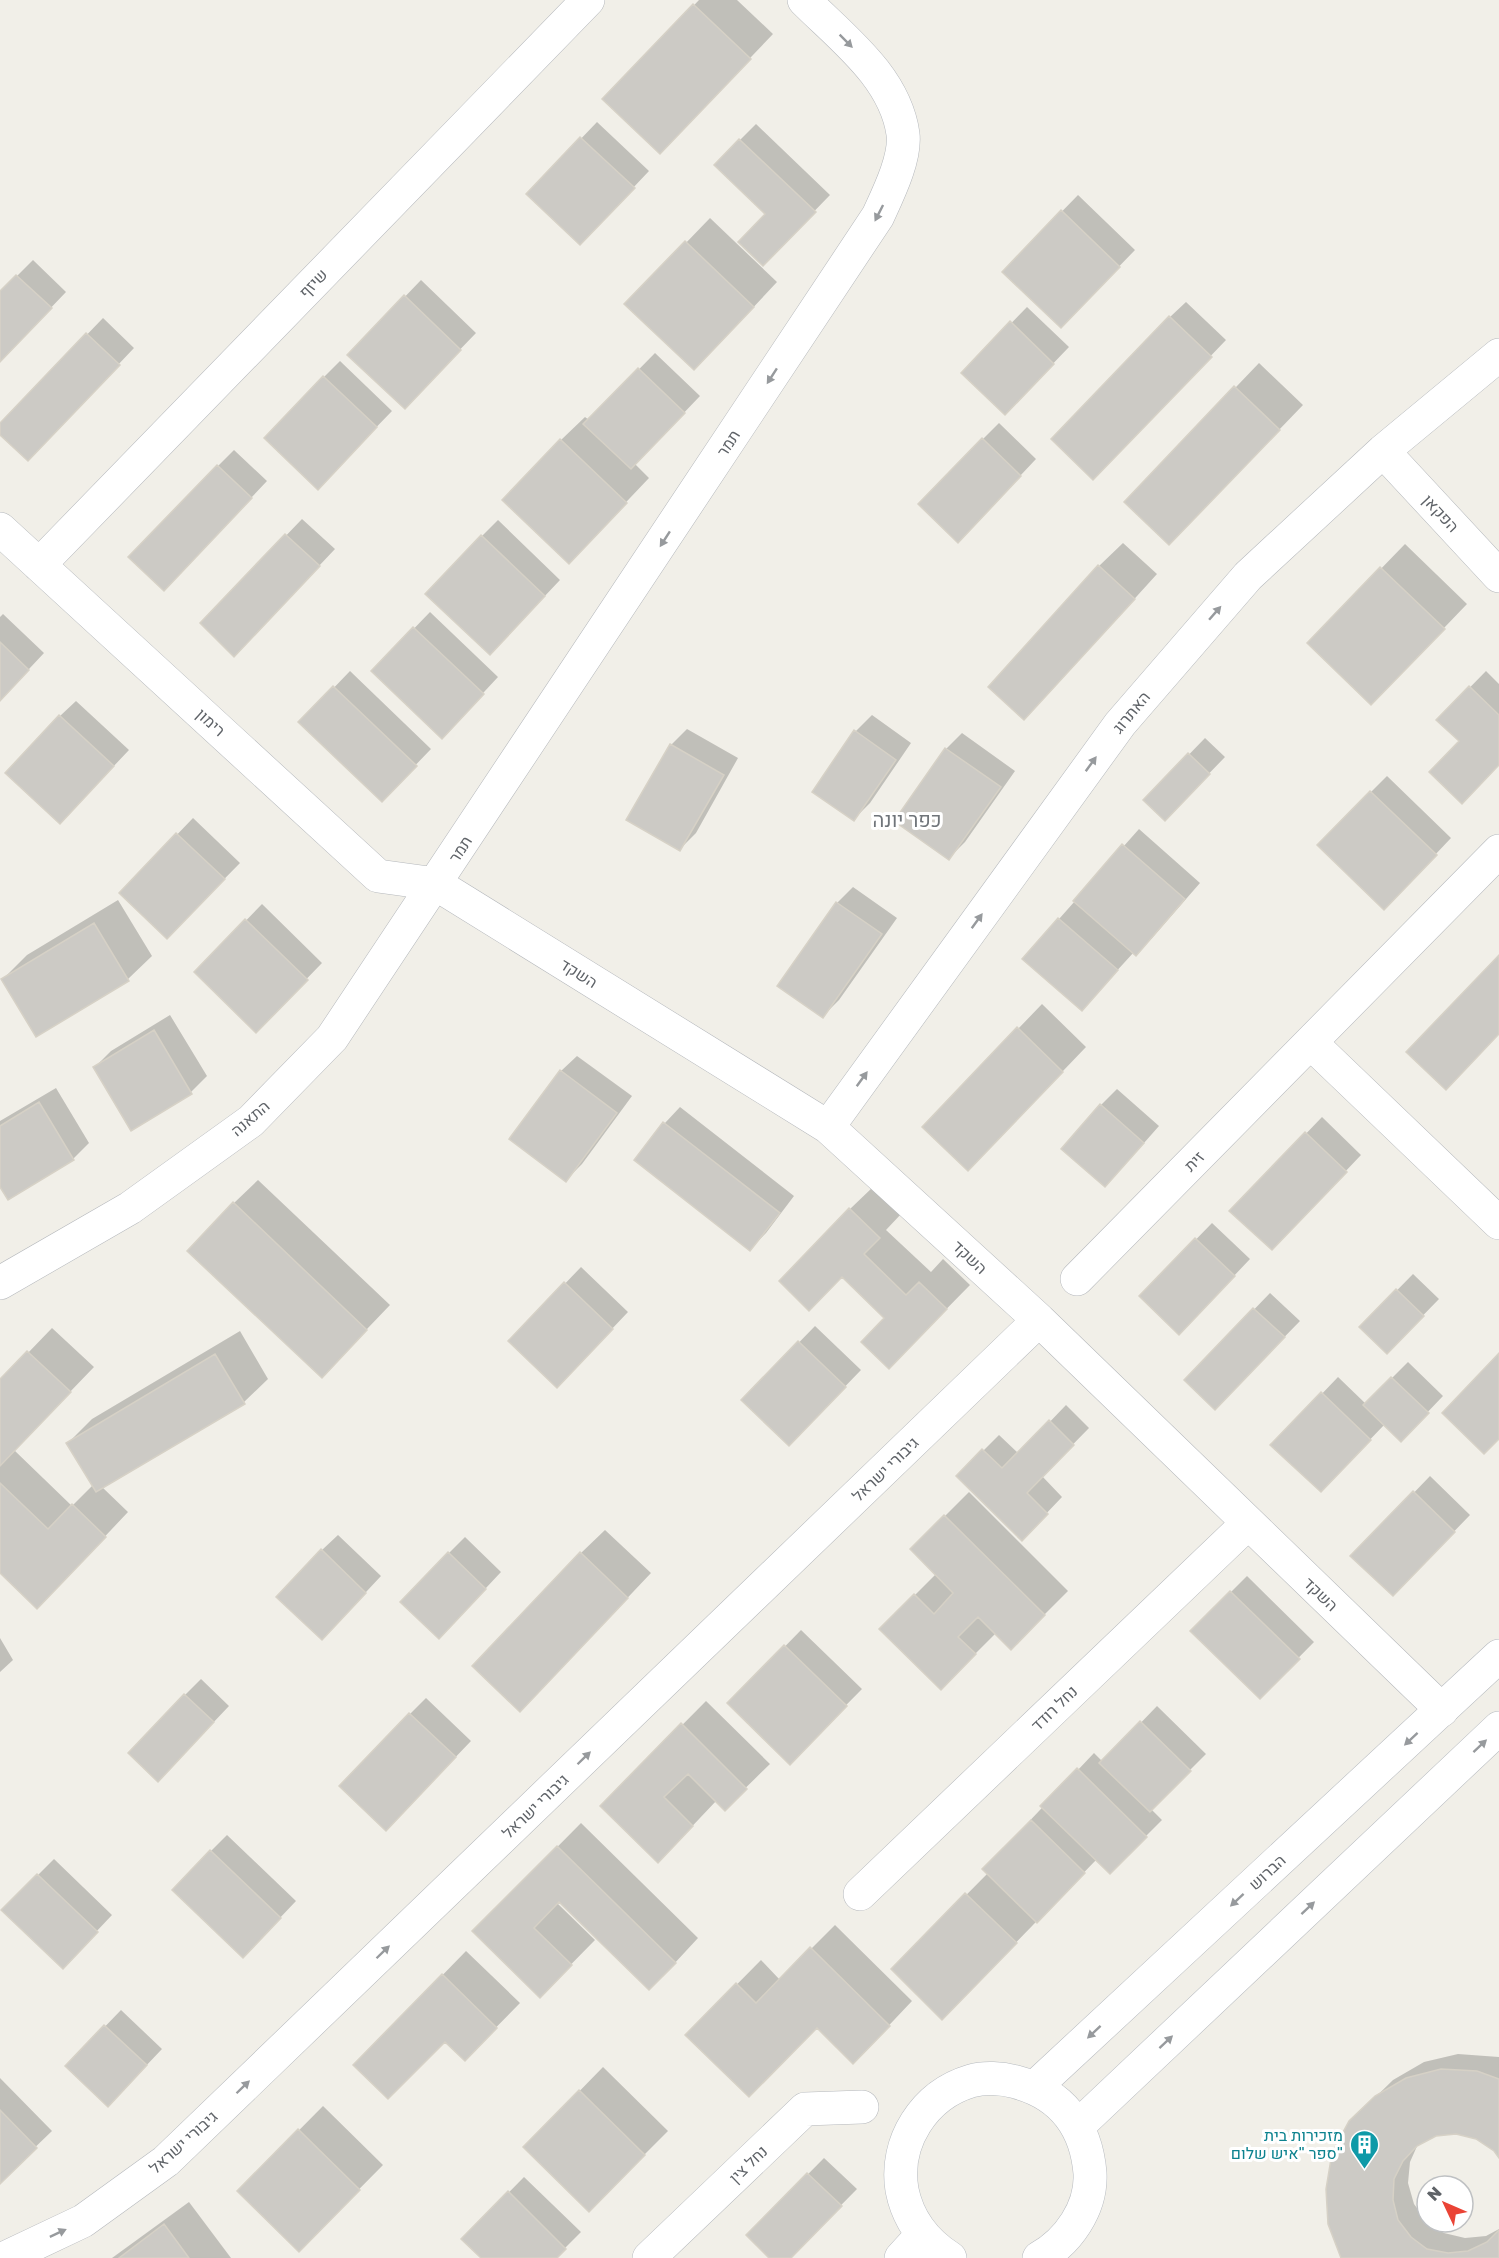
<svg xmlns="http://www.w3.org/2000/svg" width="1499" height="2258" font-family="'Golos Text',Heebo,sans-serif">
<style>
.shadow{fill:#0003}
.building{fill:#cccac5;stroke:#d6d1c6;stroke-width:1.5}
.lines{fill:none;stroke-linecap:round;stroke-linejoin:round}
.street-casing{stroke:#b5b8bc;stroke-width:34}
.secondary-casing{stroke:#b6babf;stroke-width:34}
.street{stroke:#fff;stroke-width:33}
.secondary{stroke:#fff;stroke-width:33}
.oneway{fill:#979a9d}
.labels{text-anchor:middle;stroke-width:6;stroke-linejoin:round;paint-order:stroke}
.street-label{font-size:16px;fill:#5f6368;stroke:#fff}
.culture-label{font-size:16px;fill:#0d838f;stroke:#fff;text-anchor:end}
.quarter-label{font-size:20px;fill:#70757a;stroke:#fff}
</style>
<rect width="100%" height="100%" fill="#f1efe8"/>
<!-- shadow -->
<path class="shadow" d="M699 0H737L773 34 683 128 604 99Z
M597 122 649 171 596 227 528 194Z
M756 124 830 195 763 264 767 213 740 140Z
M1078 195 1135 250 1077 310 1004 271Z
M710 218 777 282 718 345 627 304Z
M33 260 66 292 0 361V293Z
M421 280 476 333 420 391 349 355Z
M1186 302 1226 340 1109 462 1170 317Z
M1027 307 1069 347 1021 397 963 373Z
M103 318 134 348 44 443 0 433V425Z
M655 353 700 396 635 464 649 478 592 538 561 440 585 417 589 420Z
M340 361 392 411 333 472 324 377Z
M1259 363 1303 405 1193 519 1126 502Z
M999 423 1036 459 974 525 983 439Z
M234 450 267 481 180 573 218 466Z
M302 519 335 549 250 639 202 623Z
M498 520 560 580 506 637 482 536Z
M1123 543 1157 574 1048 694 1099 566Z
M1405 544 1467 604 1395 679 1309 643Z
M430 612 498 677 457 721 373 671Z
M3 614 44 653 0 700V617Z
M350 671 431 749 382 800 301 722Z
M1486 671 1499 684V765L1461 741 1438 720Z
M76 701 129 750 76 806 60 716Z
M872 715 911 743 870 803 854 819 856 731Z
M687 729 738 758 696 833 680 849 628 819 671 745Z
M962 733 1015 771 965 842 949 858 946 749Z
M1205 738 1225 757 1165 819 1145 800Z
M1387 776 1451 838 1400 892 1371 792Z
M193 818 240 863 183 921 121 893Z
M1139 829 1200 883 1152 938 1136 954 1134 952 1082 1009 1059 919Z
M853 887 897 918 839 1000 823 1016 780 985 837 903Z
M118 900 152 956 128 979 36 1035 3 979 27 955Z
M262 904 322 963 256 1031 196 972Z
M1042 1004 1086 1047 992 1145 924 1127Z
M170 1015 207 1076 191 1092 132 1129 95 1067 111 1051Z
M577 1056 632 1096 582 1164 566 1180 561 1071Z
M56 1088 89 1143 73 1159 0 1185V1121Z
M1117 1089 1159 1126 1121 1169 1101 1105Z
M680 1107 794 1196 766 1233 750 1249 636 1160 665 1123Z
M1322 1117 1361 1155 1287 1233 1232 1211Z
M258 1180 390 1305 345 1352 234 1203Z
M874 1186 902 1213 886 1230 931 1272 943 1259 970 1285 913 1343 842 1275 850 1209Z
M1212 1223 1250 1259 1195 1317 1141 1296Z
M581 1267 628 1312 573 1370 510 1341Z
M1413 1274 1439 1299 1403 1336 1361 1327Z
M1270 1293 1300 1321 1231 1392 1186 1380Z
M815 1326 861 1370 805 1428 743 1400Z
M52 1328 94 1367 14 1450 72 1506 93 1485 68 1443 92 1419 240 1331 268 1379 244 1402 102 1487 128 1512 61 1583 0 1571V1382Z
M1408 1362 1443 1396 1401 1440 1385 1424 1337 1474 1273 1445 1338 1377 1366 1404Z
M1066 1405 1089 1428 1042 1476 1062 1497 1022 1539 958 1476 999 1435 1019 1454Z
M1430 1476 1470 1515 1409 1578 1353 1556Z
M969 1492 1068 1591 1011 1648 996 1633 941 1688 881 1629 936 1574 912 1549Z
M605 1530 651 1573 544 1686 581 1553Z
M338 1535 381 1576 338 1622 322 1550Z
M465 1537 501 1572 455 1621 449 1553Z
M1247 1576 1314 1642 1260 1697 1192 1631Z
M801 1630 862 1689 790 1762 730 1703Z
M0 1638 13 1660 0 1672Z
M201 1679 229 1706 174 1764 185 1695Z
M426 1698 471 1741 402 1813 410 1714Z
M706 1701 770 1764 725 1808 717 1800 682 1837 602 1806Z
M1157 1706 1206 1754 1151 1809 1162 1820 1126 1856 1097 1859 966 1994 893 1969 988 1873 984 1869 1094 1753 1103 1762Z
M581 1823 698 1938 673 1965 559 1900 557 1903 595 1940 540 1996 474 1931Z
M227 1835 296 1901 259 1940 211 1851Z
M54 1859 112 1915 78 1951 3 1910Z
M835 1925 912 2001 877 2038 818 2026 687 2035 761 1960 780 1980Z
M466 1951 520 2003 465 2059 445 2040 355 2065Z
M121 2010 162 2049 124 2089 67 2066Z
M1458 2054 1499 2057V2155L1495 2150 1477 2138 1456 2133 1435 2135 1418 2144 1410 2162 1408 2183 1414 2204 1427 2222 1444 2233 1465 2238 1486 2236 1499 2229V2258H1343L1350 2122 1393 2080 1424 2062Z
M603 2067 668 2131 589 2210 525 2147Z
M0 2078 52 2131 0 2181Z
M323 2106 383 2165 299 2250 239 2191Z
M824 2158 857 2189 789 2258H771L748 2235Z
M524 2177 581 2232 555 2258H483L463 2239Z
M189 2202 231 2258H112Z"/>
<!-- building -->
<path class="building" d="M693 4 751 59 660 154 602 99Z
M580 137 635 188 580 245 526 194Z
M739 139 816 212 763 266 738 242 765 214 714 165Z
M1061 210 1120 267 1061 328 1002 272Z
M685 241 754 307 694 370 624 304Z
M16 275 52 308 0 362V291Z
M404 295 461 350 405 409 347 355Z
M1169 316 1212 357 1093 480 1051 439Z
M1010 321 1054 364 1005 415 961 373Z
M86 333 120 365 28 461 0 435V423Z
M638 368 685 413 631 469 583 424Z
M323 376 377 427 318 490 264 438Z
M1234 386 1280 430 1169 545 1124 502Z
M982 438 1021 476 958 543 918 504Z
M560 439 627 503 569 564 502 500Z
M217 465 252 498 164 591 128 557Z
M285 534 320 566 234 657 200 623Z
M481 535 545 596 490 655 425 594Z
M1098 565 1135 599 1024 720 988 687Z
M1380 567 1445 629 1371 705 1307 643Z
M413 627 484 694 442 739 371 671Z
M0 642 29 670 0 701Z
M333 686 417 766 382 802 298 722Z
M1469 686 1499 715V765L1462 804 1429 772 1459 741 1436 720Z
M59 715 114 766 60 824 5 773Z
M854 730 896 760 854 821 812 792Z
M670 744 724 775 680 851 626 820Z
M945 748 1001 787 949 860 894 821Z
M1188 753 1210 774 1165 821 1143 800Z
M1370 791 1437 855 1384 910 1317 845Z
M176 833 225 879 167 939 119 893Z
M1122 844 1185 899 1136 956 1073 901Z
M836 902 882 934 823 1018 777 986Z
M1058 918 1118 970 1082 1011 1022 959Z
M245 919 308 980 256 1033 194 972Z
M94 923 129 981 36 1037 1 979Z
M1499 955V1034L1446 1090 1406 1052Z
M1017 1027 1063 1072 968 1171 922 1127Z
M154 1030 192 1094 131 1131 93 1067Z
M560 1070 617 1113 566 1182 509 1139Z
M39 1102 74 1160 8 1200 0 1187V1126Z
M1100 1104 1144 1143 1105 1187 1061 1149Z
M663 1122 780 1213 750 1251 634 1160Z
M1305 1132 1347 1172 1272 1250 1229 1211Z
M233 1202 367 1330 322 1378 187 1251Z
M849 1208 880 1238 864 1254 906 1295 919 1282 947 1309 889 1369 861 1342 884 1318 842 1277 809 1311 779 1281Z
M1195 1238 1235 1276 1179 1335 1139 1296Z
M564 1282 613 1329 557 1388 508 1341Z
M1396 1289 1424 1316 1387 1354 1359 1327Z
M1253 1308 1285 1337 1215 1410 1184 1380Z
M798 1341 846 1387 789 1446 741 1400Z
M27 1351 71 1392 0 1466V1379Z
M1499 1353V1439L1484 1454 1442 1413Z
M215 1354 245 1404 96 1492 66 1443Z
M1391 1377 1429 1413 1401 1442 1363 1405Z
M1321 1392 1371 1440 1321 1492 1270 1445Z
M1049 1420 1074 1445 1027 1493 1048 1514 1022 1541 956 1476 982 1449 1002 1468Z
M0 1483 48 1529 72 1504 106 1537 37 1609 0 1573Z
M1413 1491 1455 1532 1393 1596 1350 1556Z
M944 1515 1045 1615 1011 1650 978 1617 958 1637 976 1654 941 1690 879 1629 914 1594 934 1614 953 1593 910 1549Z
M321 1549 366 1593 322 1640 276 1597Z
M448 1552 486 1589 439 1639 400 1602Z
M580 1552 628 1598 520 1712 472 1666Z
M1230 1591 1300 1659 1260 1699 1190 1631Z
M784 1645 847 1706 790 1765 727 1703Z
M184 1694 214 1722 158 1782 128 1753Z
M409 1713 456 1757 386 1831 339 1786Z
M1140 1721 1191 1771 1150 1812 1099 1763Z
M681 1723 747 1789 725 1811 688 1774 664 1797 693 1826 658 1863 600 1806Z
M1077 1768 1147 1837 1110 1874 1040 1806Z
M1031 1820 1085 1873 1037 1923 982 1869Z
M557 1846 676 1963 649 1990 559 1902 534 1928 572 1965 540 1998 472 1931Z
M210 1850 281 1918 243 1958 172 1890Z
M37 1874 98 1932 63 1969 1 1910Z
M965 1893 1017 1943 942 2020 891 1969Z
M810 1947 890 2026 853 2064 817 2028 749 2097 685 2035 736 1983 756 2003Z
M442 1974 497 2028 465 2061 445 2042 388 2099 353 2065Z
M104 2025 147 2065 108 2107 65 2066Z
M1441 2069 1477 2071 1499 2079V2158L1494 2151 1476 2139 1456 2134 1436 2136 1417 2146 1403 2161 1394 2179 1393 2200 1398 2220 1411 2237 1427 2249 1448 2253 1468 2251 1487 2242 1499 2230V2258H1341L1328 2224 1326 2189 1332 2153 1349 2121 1375 2096 1406 2078Z
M579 2090 645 2155 589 2212 523 2147Z
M0 2110 37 2148 0 2184Z
M298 2129 360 2190 299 2252 237 2191Z
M807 2173 842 2206 791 2258H769L746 2235Z
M508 2191 566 2249 557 2258H481L461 2239Z
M164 2224 189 2258H119Z"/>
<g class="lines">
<defs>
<path id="street" d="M1383 451 1499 576
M0 529 378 876 436 884 828 1127 1039 1320 1442 1710
M39 565 588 0
M1311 1043 1499 1223
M828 1127 1120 724 1248 576 1383 451 1499 355
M1077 1279 1499 851
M0 1283 130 1208 251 1121 332 1038 878 216C888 194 906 158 903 134 895 77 842 38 804 0
M860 1894 1248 1523
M5 2258 83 2221 166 2161 1039 1320
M649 2258 805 2109 862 2107"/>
<path id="secondary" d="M1035 2087 1499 1656
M1078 2126 1499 1728
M901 2258 922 2235
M950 2258C925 2242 908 2220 902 2190 894 2142 924 2095 971 2081 984 2077 1002 2078 1016 2082 1062 2094 1086 2126 1090 2173 1092 2208 1068 2242 1039 2258"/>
</defs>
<!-- street casing -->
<use href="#street" class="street-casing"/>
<!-- secondary casing -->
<use href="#secondary" class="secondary-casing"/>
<!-- street -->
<use href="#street" class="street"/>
<!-- secondary -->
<use href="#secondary" class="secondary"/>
</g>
<!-- one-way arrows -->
<defs><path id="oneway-solid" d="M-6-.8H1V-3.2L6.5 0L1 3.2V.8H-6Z" transform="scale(1.5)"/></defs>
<g class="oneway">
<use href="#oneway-solid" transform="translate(846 41) rotate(45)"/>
<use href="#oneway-solid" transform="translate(879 213) rotate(117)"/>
<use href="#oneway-solid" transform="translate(772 376) rotate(123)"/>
<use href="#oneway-solid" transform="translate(665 539) rotate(123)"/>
<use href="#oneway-solid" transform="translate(1215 613) rotate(-49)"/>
<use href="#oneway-solid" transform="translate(1091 764) rotate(-54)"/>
<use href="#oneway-solid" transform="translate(977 921) rotate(-54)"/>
<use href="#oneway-solid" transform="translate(862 1079) rotate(-54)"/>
<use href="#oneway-solid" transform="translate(1411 1739) rotate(137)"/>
<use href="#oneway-solid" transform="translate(1480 1746) rotate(-43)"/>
<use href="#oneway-solid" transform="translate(584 1758) rotate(-44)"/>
<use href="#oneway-solid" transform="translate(1237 1900) rotate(137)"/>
<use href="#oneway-solid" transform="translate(1308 1908) rotate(-43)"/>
<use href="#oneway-solid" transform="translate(383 1952) rotate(-44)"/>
<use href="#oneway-solid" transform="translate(1094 2032) rotate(137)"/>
<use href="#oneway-solid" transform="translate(1166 2042) rotate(-43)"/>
<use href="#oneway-solid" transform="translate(243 2087) rotate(-44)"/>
<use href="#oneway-solid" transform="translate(58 2233) rotate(-25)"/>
</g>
<!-- icons -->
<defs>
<symbol id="building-pin" viewBox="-11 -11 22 30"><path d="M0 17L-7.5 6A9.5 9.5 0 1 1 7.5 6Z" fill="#0f9aa8" stroke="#fff"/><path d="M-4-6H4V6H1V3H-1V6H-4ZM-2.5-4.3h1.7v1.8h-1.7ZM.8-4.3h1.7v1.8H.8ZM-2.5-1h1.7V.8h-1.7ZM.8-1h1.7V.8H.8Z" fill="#fff"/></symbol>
</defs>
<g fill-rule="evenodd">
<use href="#building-pin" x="1348" y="2128" width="33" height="45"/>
</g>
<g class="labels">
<!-- street labels -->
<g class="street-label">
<text transform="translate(313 283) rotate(-46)" y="6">שיזף</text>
<text transform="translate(728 443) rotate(-57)" y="6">תמר</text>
<text transform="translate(1441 513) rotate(47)" y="6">הפקאן</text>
<text transform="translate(1131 712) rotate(-50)" y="6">האתרוג</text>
<text transform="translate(211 722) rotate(42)" y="6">רימון</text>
<text transform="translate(460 849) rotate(-57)" y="6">תמר</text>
<text transform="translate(579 973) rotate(32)" y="6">השקד</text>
<text transform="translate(250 1118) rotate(-41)" y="6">התאנה</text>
<text transform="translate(1194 1161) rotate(-45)" y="6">זית</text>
<text transform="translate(970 1257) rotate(43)" y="6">השקד</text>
<text transform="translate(885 1469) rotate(-44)" y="6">גיבורי ישראל</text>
<text transform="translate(1321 1594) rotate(44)" y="6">השקד</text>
<text transform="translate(1054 1708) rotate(-44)" y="6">נחל רודד</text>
<text transform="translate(535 1806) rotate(-44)" y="6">גיבורי ישראל</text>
<text transform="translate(1267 1872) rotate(-43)" y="6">הברוש</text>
<text transform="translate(183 2142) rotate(-42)" y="6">גיבורי ישראל</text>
<text transform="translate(748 2164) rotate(-44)" y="6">נחל צין</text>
</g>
<!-- culture labels -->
<g class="culture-label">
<text x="1343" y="2141">מזכירות בית<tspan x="1343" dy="18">ספר "איש שלום"</tspan></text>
</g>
<!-- quarter labels -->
<g class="quarter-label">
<text x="907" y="827">כפר יונה</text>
</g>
</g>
<!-- north arrow -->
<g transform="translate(1445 2204) rotate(314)"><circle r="28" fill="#ffffff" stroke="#bfc1c3" stroke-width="1.5"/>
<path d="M0-4.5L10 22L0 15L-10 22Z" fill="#ea4335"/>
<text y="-9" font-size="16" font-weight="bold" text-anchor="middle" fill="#5f6368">N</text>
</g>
</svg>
